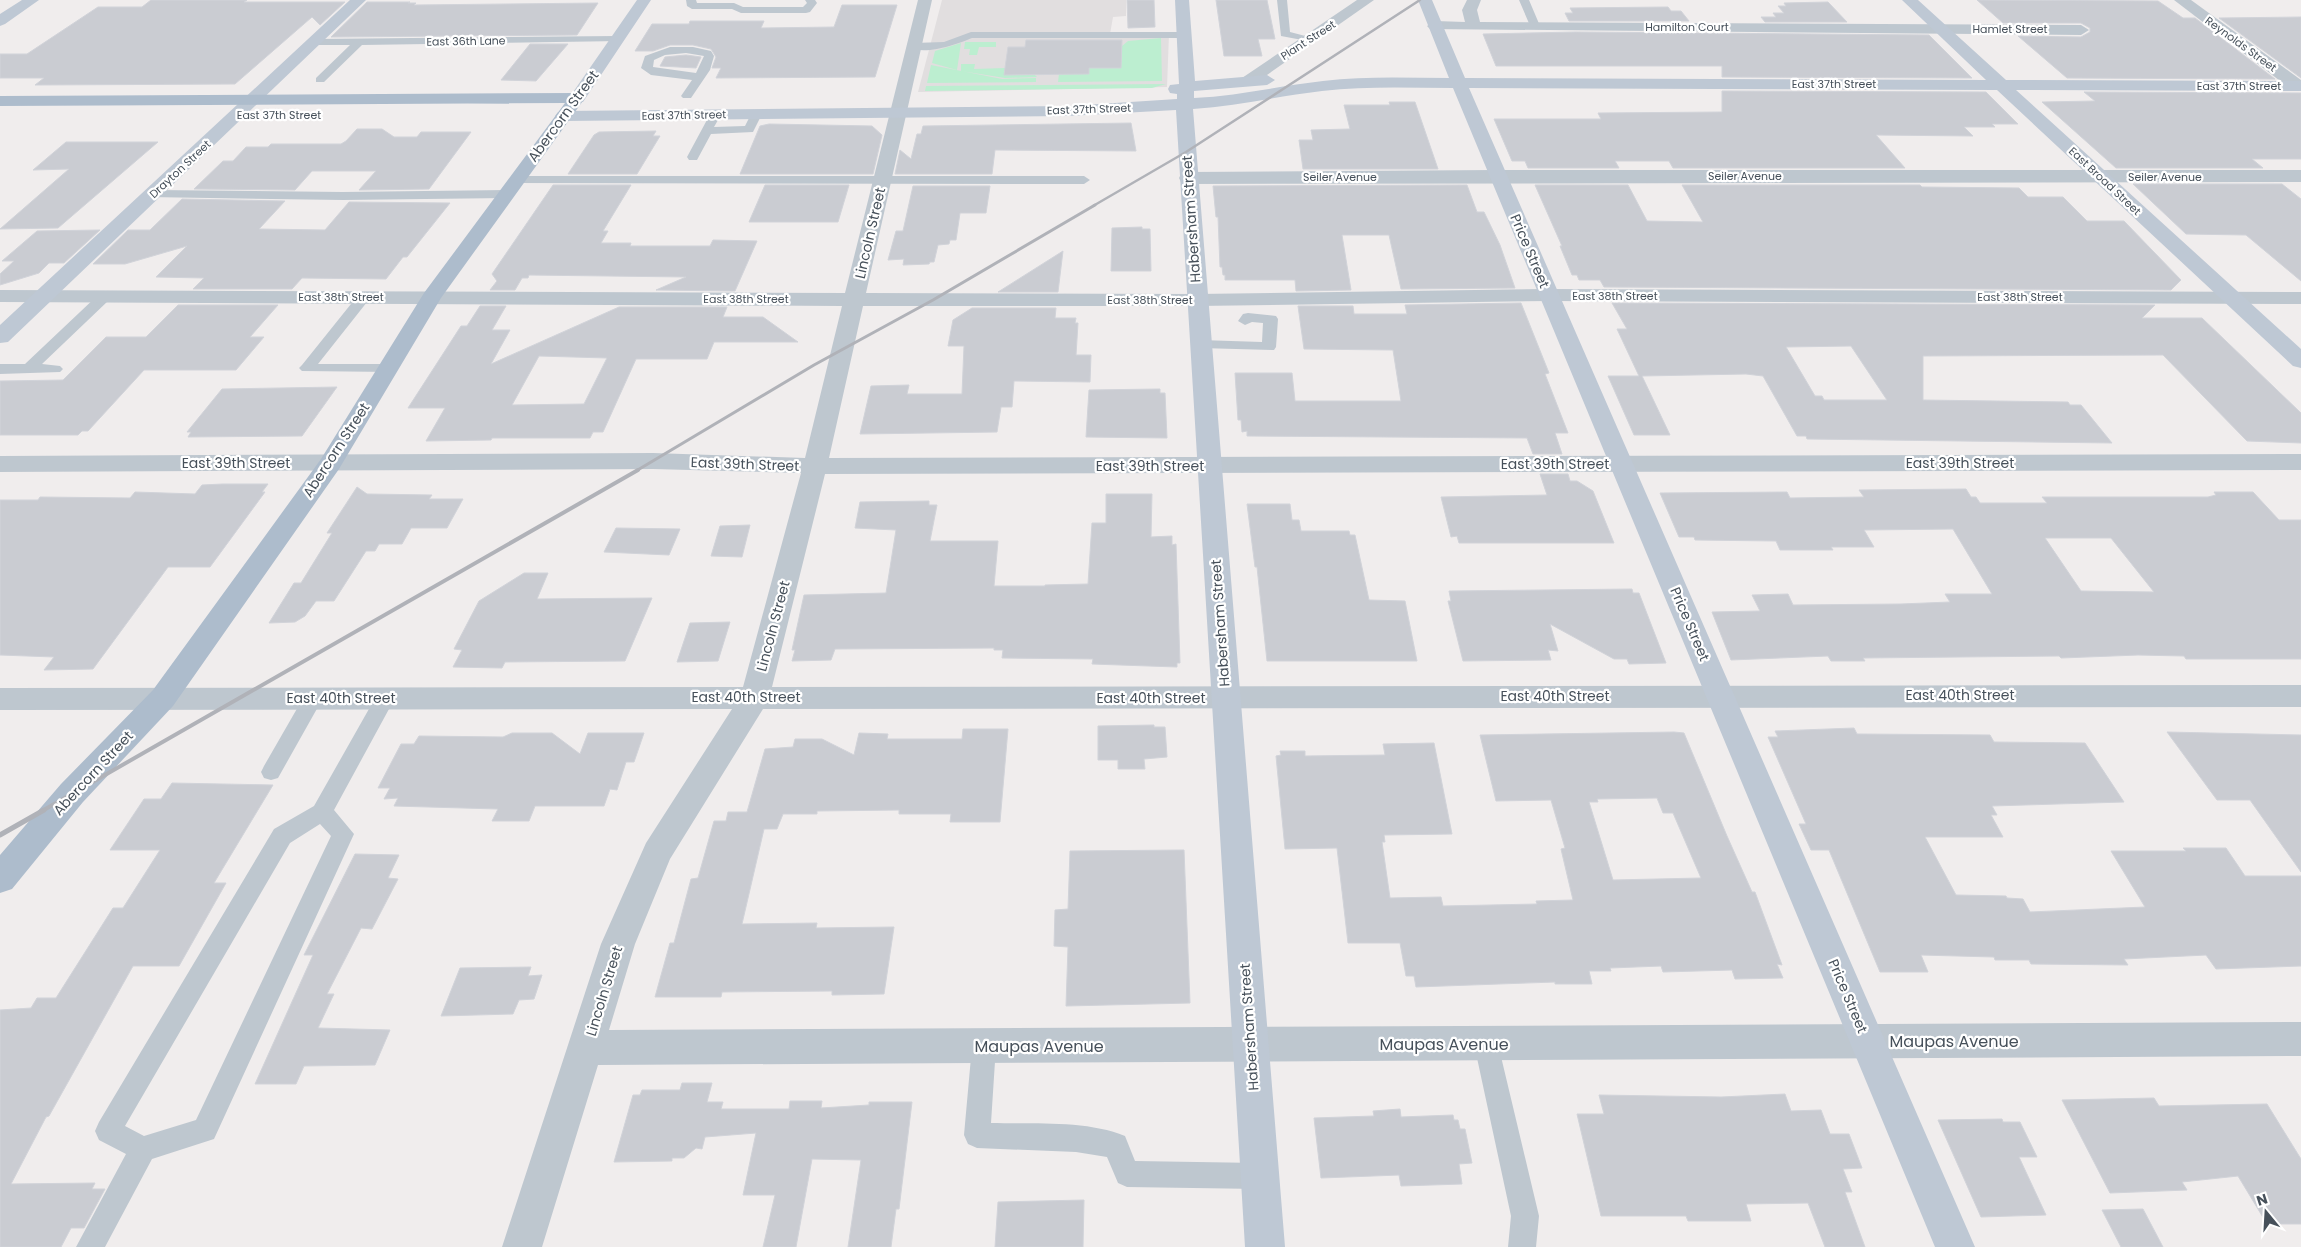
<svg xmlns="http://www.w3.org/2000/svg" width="2301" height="1247" font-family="Poppins,sans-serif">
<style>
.education{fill:#e1dedf}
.green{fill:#bceed0}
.building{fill:#caccd2;stroke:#d1d3d9;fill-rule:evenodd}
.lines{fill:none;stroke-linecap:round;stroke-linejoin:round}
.lane{fill:#bec7cf;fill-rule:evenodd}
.street{fill:#bec7cf;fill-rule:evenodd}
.secondary{fill:#bec8d4;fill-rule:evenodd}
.primary{fill:#adbccc;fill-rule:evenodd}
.rail-far3{stroke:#b0b2b8;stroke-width:2.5}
.rail-far2{stroke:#b0b2b8;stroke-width:3}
.rail-far1{stroke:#b0b2b8;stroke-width:4}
.rail{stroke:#b0b2b8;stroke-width:5}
.labels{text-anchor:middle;stroke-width:4.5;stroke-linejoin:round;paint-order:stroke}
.far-street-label{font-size:11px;fill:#46505a;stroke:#fff}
.street-label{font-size:14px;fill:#46505a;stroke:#fff}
.near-street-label{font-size:16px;fill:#46505a;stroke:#fff}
</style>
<rect width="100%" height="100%" fill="#f0eded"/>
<!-- education -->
<path class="education" d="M942 0H1126V16L1113 17 1110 34H1169L1167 87 918 92Z"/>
<!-- green -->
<path class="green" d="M1161 38 1162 81 1058 82 1059 74H1088L1089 68H1121L1122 46 1128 41Z
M965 42H996V47H979L977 55H969L970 49H964Z
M961 43 957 70 932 63 935 51Z
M961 64H975L974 69 1005 68V75H1035L1037 77 1005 78 961 71Z
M931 65 1002 79 1036 78V82L927 83Z
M1166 84 1152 88 925 91 926 86Z"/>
<!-- building -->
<path class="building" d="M151 0H247L244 2H345L320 25 312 17 235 84 35 85 44 78H0V54H27L98 7H142Z
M1127 0H1154L1155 27 1128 28Z
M1216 0H1267L1275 39H1258L1262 56H1224Z
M1977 0 2158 1 2183 18H2195L2275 79 2067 78 2018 36 2081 37 2090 32V28L2081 23H2003Z
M367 2H410L408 3H416L414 5 598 3 577 35 331 37Z
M1828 2 1847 22H1765L1761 17H1776L1773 13H1784L1778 6H1786L1784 3Z
M842 5H897L875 77 716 78 721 68H712L716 57 711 49 693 45H670L653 51H635L652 24H689L690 21H764L761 28 834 27Z
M1668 7 1671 11H1681L1689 21H1569L1565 13H1573L1570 8Z
M2301 17V78L2219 18Z
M1576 32 1929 35 1972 78 1722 77V66H1496L1483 34Z
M1026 40H1122L1121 68H1089V74L1004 75 1008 47H1025Z
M530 44H568L536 81 501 80Z
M686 55 701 57 696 68 660 66 665 57Z
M1722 91 1986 92 2018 124H1992L1995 127H1964L1973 136 1876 135 1905 168H1673L1669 161H1615L1619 168H1528L1525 161H1512L1494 119H1601L1598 113 1722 112Z
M2084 92 2301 93V159H2252L2263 168H2116L2042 102 2095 101Z
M1389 102H1415L1438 169H1303L1299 140H1313L1311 130 1350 129 1344 105H1390Z
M1131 123 1136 151 995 150 992 174H895L900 150 911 159 917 134H921L923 126Z
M769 124 872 126 882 135 873 174H740L760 126Z
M357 129H382L394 137H417L421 132H471L429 189 359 190 376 171H312L295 190 194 189 223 161H233L246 147H268L271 144H341L346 141Z
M656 131 653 136H660L637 174H568L594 135 599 132Z
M66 142H158L58 228 0 229 69 169 33 170Z
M2133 184H2282L2301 199V281L2246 235 2186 234Z
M553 185H631L603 231H608L601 243H631L630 246H710L713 240 757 241 735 291 656 290 686 277 529 275 528 278H522L515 290H490L497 281 492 274Z
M765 185H849L838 222H749Z
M1467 185 1477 212H1484L1500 245 1515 288 1401 289 1389 235H1342L1351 290 1296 291 1295 280H1225V275H1223L1222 267H1220L1218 217H1216L1213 186Z
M1535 185H1628L1647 221 1703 222 1682 185H1920L1922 187 2019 188 2028 197H2063L2087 221H2124L2181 280 2171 290 1604 287 1600 280H1579L1577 275H1572L1560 246H1562Z
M913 186H990L986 213H960L956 240H950L949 244 938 245 934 262H930L929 264 903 265 904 259 888 260 896 231H903Z
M182 199 285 201 259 229 325 230 349 202 450 203 407 257H403L386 279 302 278 292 289H193L204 278 156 277 187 246 125 264H93L128 230H150Z
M1142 227V229H1150L1151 271H1111L1112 228Z
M100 230 64 263H49L39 273 0 285V274L14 261H2L37 231Z
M1063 251 1058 292H998Z
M1521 303 1549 373 1545 374 1568 433H1555L1562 454H1533L1527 438 1247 436V431L1242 432 1241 420H1238L1235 373H1292L1295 401H1401L1393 350 1304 349 1298 306H1353L1354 314H1407L1405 305Z
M1612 303 2155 305 2142 318H2202L2301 413V443L2247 441 2163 355 1923 356V400L2068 402 2070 405H2081L2112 443 1807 439 1806 436H1797L1763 376 1746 374 1642 376 1670 435H1634L1608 376H1639L1617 329H1627ZM1851 346 1887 400H1824L1822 396H1815L1786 347Z
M178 305H278L250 337H264L236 370H144L88 431H82L78 435H0V381L63 380 106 337H146Z
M480 306H506L492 330H510L491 364 619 307H727L723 317H763L798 342H714L707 359H636L603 432H593L590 438H492L491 440 426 441 445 408H408L461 326H467ZM539 356 607 358 584 404 512 405Z
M972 308H1056L1055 318H1076L1075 323H1078L1076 355H1091L1090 382 1014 381 1012 407H1001L997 432 860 434 871 386 909 385 907 394H962L964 346H948L953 320Z
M337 387 302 436 188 437 191 432H187L222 389Z
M1160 389V393H1165L1167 438 1086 437 1089 390Z
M1540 474H1568L1570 481H1577L1593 491 1614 543H1459L1457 536 1451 537 1441 497 1547 495Z
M223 484H268L262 492H265L210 567H168L93 669 44 670 54 657 0 655V500H38L40 497 130 498 135 492 195 494 202 485Z
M357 487 367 494 432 495 429 499H463L447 528H411L402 544H379L375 551H366L334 601H316L305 616 295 622 269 623 294 583H301L332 533H327Z
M1966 489 1971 497H1976L1980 503H2047L2042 497H2208L2216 495 2214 492H2253L2279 520H2301V659H2186L2184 656 2138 655 2061 658 2059 656 1863 658 1865 661H1831L1828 656 1731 660 1712 612 1760 611 1752 595 1788 594 1793 605 1901 604 1950 602 1945 594H1992L1953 529 1864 530 1874 547H1831L1833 550H1780L1776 541 1695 540 1694 537H1679L1660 493 1787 492 1790 498 1864 497 1859 490ZM2045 538H2111L2154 592 2081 591Z
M1106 494H1152L1151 537 1172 536V545L1176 544 1180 663H1177V667L1092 664 1093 659 1002 658 1003 650H994V648L835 649 831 660 792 661 795 650H792L804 595 886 593 896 530 855 528 860 502 929 501V505H937L930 541H998L994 586H1045V585L1088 584 1092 523H1106Z
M1247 504H1290L1292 520H1299L1301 531H1349L1350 535H1355L1369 600 1405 601 1417 661H1267L1257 567H1255Z
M750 525 742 557 711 556 720 526Z
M616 528 680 529 669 555 604 552Z
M524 573H548L537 599 652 598 625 661 505 662 502 668 453 667 462 650 454 649 479 601Z
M1632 589 1633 593H1639L1666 663 1629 664 1627 659H1614L1550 624 1558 651 1548 650 1551 660 1463 661 1448 601H1451L1449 591Z
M730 622 718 661 677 662 690 623Z
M1154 725V727H1165L1167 757 1144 759 1145 769H1118V760H1098V726Z
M1854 728 1857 734 1990 735 1994 742 2085 743 2124 802 1992 806 1997 815H1991L2003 837H1925L1956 895 2006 896 2007 898 2023 899 2030 912 2145 907 2111 851H2186L2183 848H2226L2245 876H2301V966L2216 969 2206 955 2124 959 2128 965 2031 964 2029 960H1995L1994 957 1921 955 1928 972H1880L1829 850H1811L1799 824H1806L1768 737H1778L1775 731Z
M963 729H1008L1000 822H950L951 814H899V810L817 811V814H783L777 829H764L742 924 817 923 816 928 894 927 884 994 832 995V991L722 992 721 997H655L670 943H674L691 879 698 878 714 821H726L728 812H747L765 749 793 747 795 739H822L854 755 859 733 888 734 887 739H962Z
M1674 732 1684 733 1727 836 1752 892H1755L1782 965 1777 964 1783 978 1735 979 1732 970 1663 972 1661 966 1610 968 1611 971H1589L1592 984H1555V982L1416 987 1414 976H1406L1400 943H1348L1337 848 1285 849 1276 756 1281 755 1280 751H1305V756L1385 755 1383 744 1434 743 1452 834 1384 835 1385 842H1382L1390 898 1441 897 1443 906 1537 904 1536 901 1573 900 1561 849 1565 848 1551 800 1496 801 1480 735ZM1657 798 1663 813H1673L1701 878 1613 880 1589 802H1598L1597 799Z
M2167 732 2301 735V872L2250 800H2217Z
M512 733H552L580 754 588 733H644L634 762H626L617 790 610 789 604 806H535L529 821H492L498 809 394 806 398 798 384 799 390 788H378L401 744H414L419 736 503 737Z
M172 783 273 785 214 883H226L179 966H133L49 1116 46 1117 11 1184 95 1183 92 1189H105L84 1228H71L61 1247H0V1010L31 1008 37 998H56L113 908H123L160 850H110L144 799H161Z
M1184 850 1190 1003 1066 1006 1068 947 1054 946 1055 910 1068 909 1070 851Z
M355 854 399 855 388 878 398 879 372 929 361 928 327 994H334L318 1028 390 1030 375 1065 304 1066 296 1084H255L313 955H304Z
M531 967 528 976 542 975 534 999 519 1000 513 1014 441 1016 460 968Z
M682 1083H712L707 1102H723L721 1109H789L790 1101H822L821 1108 869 1105V1102H912L899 1209H896L891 1247H848L861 1160 812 1159 796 1247H763L775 1195H743L756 1133 705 1137 702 1149 696 1148 684 1158H672V1161L614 1162 633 1095H640L642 1090H680Z
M1785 1094 1791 1111 1821 1110 1830 1134H1849L1862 1168 1843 1169 1852 1192H1845L1865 1247H1825L1808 1203 1746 1204 1751 1221H1688L1686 1216H1601L1577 1114H1604L1599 1095 1721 1097Z
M2154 1098 2159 1106 2267 1104 2301 1159V1224H2267L2238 1176 2182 1182 2187 1190 2110 1193 2062 1100Z
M1400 1109 1401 1117 1453 1115 1454 1120H1458L1460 1129H1465L1472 1163 1459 1164 1462 1184 1401 1186 1399 1175 1321 1178 1314 1118 1374 1116 1373 1111Z
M2002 1119 2003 1122H2020L2037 1157H2019L2046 1215 1981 1217 1938 1120Z
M1084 1200 1083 1247H995L998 1202Z
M2143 1209 2163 1247H2121L2102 1210Z"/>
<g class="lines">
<!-- lane -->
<path class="lane" d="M686 0H696L697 3H734L743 7H803L807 3 805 0H815L817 3 810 12 806 13H741L732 9H692L687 6Z
M1277 0H1287L1290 32 1313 38V42L1281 36Z
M1519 0H1529L1540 26 1539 28H1531Z
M971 32H1185L1190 35 1185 38H972C958 44 921 57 909 46L914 43 944 42Z
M617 36 622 39 621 41 362 45 324 82H316V78L350 45H315L310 42 315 39Z
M670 47H693L711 51 714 56 710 70 691 98H683L681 96 692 80 651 75 641 68 645 56ZM686 53 704 56 696 73 653 67 654 60 665 55Z
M756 111 762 114 753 132 711 134 697 160H689L687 157 708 118 712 116 718 120 714 127 745 126 752 112Z
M517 176H1084L1090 180 1084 184 513 183 511 180 513 177Z
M153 190 343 192 507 190 513 194 507 198 343 200 148 197 147 194Z
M364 293 371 297 318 364H387L395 369 392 372 302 371 299 368 302 365 359 294Z
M103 294 108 295 110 298 108 301 42 364 60 366 63 369 60 372 0 374V364H25L98 295Z
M1248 313 1276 316 1278 319 1276 347 1274 350 1200 348 1193 344 1200 340 1262 342 1263 323 1252 322 1245 325 1238 321 1243 314Z
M313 690 320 693 323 698 278 778 271 780 264 778 261 772 264 766 306 693Z
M385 690 392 693 395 698 334 810 354 834 214 1139 152 1159 105 1247H76L126 1154 99 1140 95 1131 99 1122 274 829 314 806 378 693ZM320 824 331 836 196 1120 144 1136 125 1126 290 843Z
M1486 1032 1495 1036 1498 1044 1539 1216 1536 1247H1508L1511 1216 1474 1044 1477 1036Z
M984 1034 993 1038 996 1046 991 1123C1032 1124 1087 1120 1125 1136L1135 1161 1259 1163 1268 1167 1272 1176 1268 1185 1259 1189 1127 1187 1118 1183 1107 1157 1076 1152 977 1148 968 1144 964 1135 972 1046 975 1038Z"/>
<!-- street -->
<path class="street" d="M918 0H932L866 293 1197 294 1549 289 2301 292V304L1549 301 1197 306H863L829 458 2301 454V470L825 474 772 687 2301 685V707L763 709 670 859 635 944 609 1030 2301 1022V1056L598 1065 542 1247H502L601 944 646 843 732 709 0 710V688L743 687 801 473 653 469 0 472V456L653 453 805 458 842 306 0 302V290L845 293Z
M1357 0H1374L1254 84H1242L1240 81 1242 78Z
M1467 0H1481L1477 10 1480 22 2081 25 2089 30 2081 35 1430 29 1427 26 1435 21 1465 22 1462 10Z
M2174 0H2191L2301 80V90H2292Z
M1497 170H2301V182L1188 184 1181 182 1179 178 1181 174 1188 172Z"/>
<!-- secondary -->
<path class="secondary" d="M22 0H39L5 24 0 26V14Z
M350 0H366L8 342 0 343V325Z
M637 0H651L583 102H571L569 98Z
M1175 0H1189L1195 81 1267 75 1275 80 1267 85 1194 91V98C1237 96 1279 86 1323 81 1364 76 1407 78 1449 78L1418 0H1432L1465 78 1986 80 1902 0H1918L2006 80 2301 81V91L2016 90 2301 349V368L2293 366 1997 90 1469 88 1975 1247H1935L1453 88C1409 88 1365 86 1322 91 1279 96 1237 106 1193 109L1285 1247H1245L1176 110 1068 116 564 121 558 120 555 116 558 112 564 111 1068 106 1177 99V94L1170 93 1168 89 1170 85 1179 84Z"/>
<!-- primary -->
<path class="primary" d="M577 93 583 94 585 98 441 298 339 469 173 706 83 802 12 889 0 893V855L61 784 153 690 321 459 424 293 565 103 0 106V96Z"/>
<!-- rail-far3 -->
<path class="rail-far3" d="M1093 206 1186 152 1420 0"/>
<!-- rail-far2 -->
<path class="rail-far2" d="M636 471 814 365 933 300 1095 205"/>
<!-- rail-far1 -->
<path class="rail-far1" d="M42 811 638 470"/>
<!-- rail -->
<path class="rail" d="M0 835 44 810"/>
</g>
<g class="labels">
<!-- far-street labels -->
<g class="far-street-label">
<text x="1687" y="31">Hamilton Court</text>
<text x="2010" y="33">Hamlet Street</text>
<text transform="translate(1308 40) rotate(-33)" y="4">Plant Street</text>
<text transform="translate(466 41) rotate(-1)" y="4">East 36th Lane</text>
<text transform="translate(2241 44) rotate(36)" y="4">Reynolds Street</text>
<text x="1834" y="88">East 37th Street</text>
<text x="2239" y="90">East 37th Street</text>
<text transform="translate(1089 109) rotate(-2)" y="4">East 37th Street</text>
<text x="279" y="119">East 37th Street</text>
<text transform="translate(684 115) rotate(-1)" y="4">East 37th Street</text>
<text transform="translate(180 169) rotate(-43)" y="4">Drayton Street</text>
<text x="1745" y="180">Seiler Avenue</text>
<text x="1340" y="181">Seiler Avenue</text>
<text x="2165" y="181">Seiler Avenue</text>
<text transform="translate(2105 181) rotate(43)" y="4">East Broad Street</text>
<text x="1615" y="300">East 38th Street</text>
<text x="341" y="301">East 38th Street</text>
<text x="2020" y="301">East 38th Street</text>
<text x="746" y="303">East 38th Street</text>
<text x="1150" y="304">East 38th Street</text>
</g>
<!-- street labels -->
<g class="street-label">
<text transform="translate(563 116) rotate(-54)" y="5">Abercorn Street</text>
<text transform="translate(1191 219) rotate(-94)" y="5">Habersham Street</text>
<text transform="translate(870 233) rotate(-77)" y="5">Lincoln Street</text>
<text transform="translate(1530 251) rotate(67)" y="5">Price Street</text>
<text transform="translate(336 450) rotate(-57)" y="5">Abercorn Street</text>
<text x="236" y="468">East 39th Street</text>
<text x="1960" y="468">East 39th Street</text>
<text transform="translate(745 464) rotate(2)" y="5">East 39th Street</text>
<text x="1555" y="469">East 39th Street</text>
<text x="1150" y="471">East 39th Street</text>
<text transform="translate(1220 623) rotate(-94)" y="5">Habersham Street</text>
<text transform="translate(1690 624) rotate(67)" y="5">Price Street</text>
<text transform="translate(773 626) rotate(-75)" y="5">Lincoln Street</text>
<text x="1960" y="700">East 40th Street</text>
<text x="1555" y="701">East 40th Street</text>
<text x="746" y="702">East 40th Street</text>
<text x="341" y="703">East 40th Street</text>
<text x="1151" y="703">East 40th Street</text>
<text transform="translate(93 773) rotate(-47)" y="5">Abercorn Street</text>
<text transform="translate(604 991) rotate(-73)" y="5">Lincoln Street</text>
<text transform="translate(1848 996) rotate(67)" y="5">Price Street</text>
<text transform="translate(1249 1027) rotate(-94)" y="5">Habersham Street</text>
</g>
<!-- near-street labels -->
<g class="near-street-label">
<text x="1954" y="1047">Maupas Avenue</text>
<text x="1444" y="1050">Maupas Avenue</text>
<text x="1039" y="1052">Maupas Avenue</text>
</g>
</g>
<!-- north arrow -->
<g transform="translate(2266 1212) rotate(342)" stroke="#ffffff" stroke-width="4" paint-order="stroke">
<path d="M0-4L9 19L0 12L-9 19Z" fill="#46505a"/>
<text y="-8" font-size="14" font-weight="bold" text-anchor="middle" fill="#46505a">N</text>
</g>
</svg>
